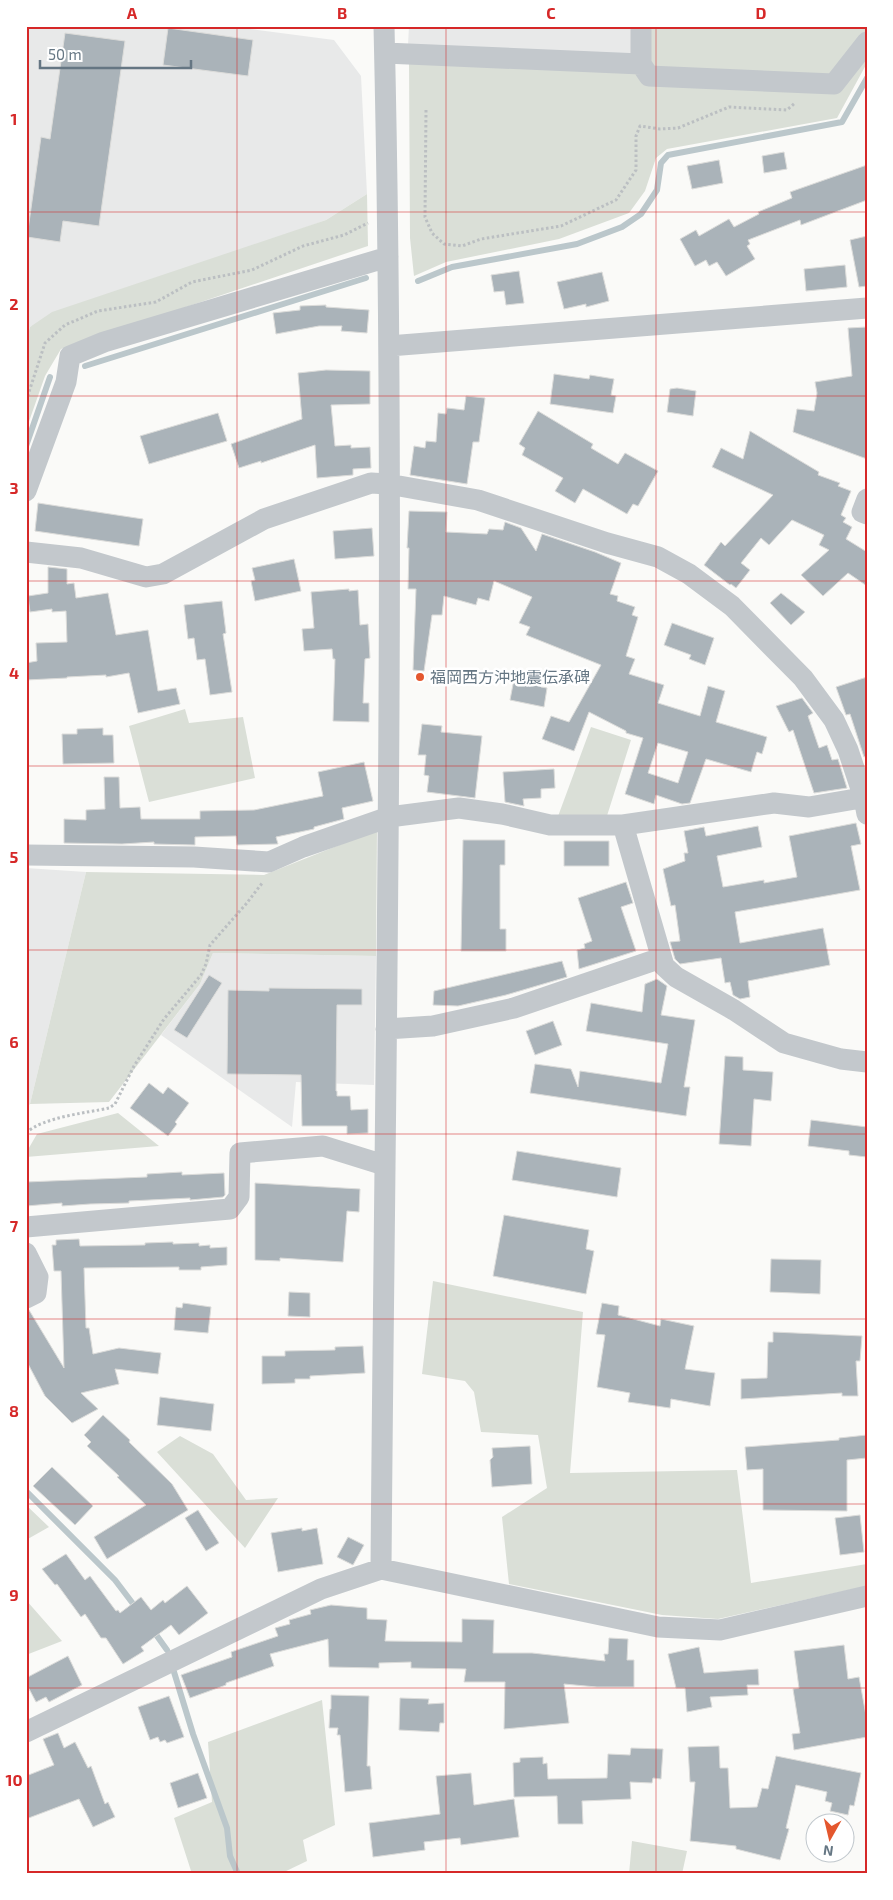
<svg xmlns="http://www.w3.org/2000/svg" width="893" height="1900" font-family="'Exo 2','Noto Sans JP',sans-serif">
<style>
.built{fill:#e8e9e9}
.green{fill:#dadfd7}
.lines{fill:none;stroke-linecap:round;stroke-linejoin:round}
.stream{stroke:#bbc7cb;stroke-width:6}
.building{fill:#aab3b9;stroke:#dcdcda;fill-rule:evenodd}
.path{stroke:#bbbfc2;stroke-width:3;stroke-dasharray:2.5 2.5;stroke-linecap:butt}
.minor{stroke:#c3c8cc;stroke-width:21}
.grid{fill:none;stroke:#d62828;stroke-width:1;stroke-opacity:0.55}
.poi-dot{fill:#e4572e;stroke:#fff;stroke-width:2}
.labels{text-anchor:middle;stroke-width:5;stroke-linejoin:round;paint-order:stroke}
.poi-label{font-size:16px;fill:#657683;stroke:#fff;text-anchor:start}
.neatline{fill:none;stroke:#d62828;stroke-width:2}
.grid-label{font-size:16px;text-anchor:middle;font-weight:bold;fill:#d62828}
</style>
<rect width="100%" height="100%" fill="#fafaf8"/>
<!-- built -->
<path class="built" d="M26 26H228L334 40 361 76 367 194 326 220 30 327 26 342Z
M409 26H636L635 58 408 45Z
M26 868 86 872 30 1104 26 1109Z
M213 953 376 956 374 1085 296 1082 292 1127 161 1035 200 984Z"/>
<!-- green -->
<path class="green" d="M650 26H867V63L837 118 667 149 656 158 645 191 629 213 559 239 446 262 414 276 410 238 409 62 630 71Z
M367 194 368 246 61 349 45 376 26 430V342L30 327 52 312 326 220Z
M185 709 189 723 243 717 255 778 149 802 129 726Z
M591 727 631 740 606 819H557Z
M377 830 376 956 213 953 200 984 109 1102 30 1104 86 872 264 875Z
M118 1113 159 1146 26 1157V1153L37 1134Z
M433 1281 583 1312 570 1473 737 1470 751 1583 867 1564V1586L718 1619 662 1615 509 1584 502 1517 547 1488 538 1435 481 1432 474 1392 465 1381 422 1374Z
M180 1436 213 1454 246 1500 278 1498 245 1548 157 1452Z
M26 1505 49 1527 26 1540Z
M26 1600 62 1641 26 1655Z
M322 1700 335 1825 303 1840 307 1861 280 1874H192L174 1818 212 1802 208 1742Z
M632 1841 687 1851 682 1874H629Z"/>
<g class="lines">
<!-- stream -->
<path class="stream" d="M418 281 452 267 577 244 622 227 641 214 657 190 661 163 668 155 842 122 867 78
M85 366 366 278
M26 446 50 377
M26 1491 115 1580 137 1609
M152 1629 167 1650
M174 1672 193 1734 227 1828 230 1856 238 1874"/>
</g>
<!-- building -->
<path class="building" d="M168 28 253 40 248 76 163 65Z
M65 33 125 41 99 226 63 221 60 242 27 237 41 137 50 139Z
M784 152 787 169 764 173 762 156Z
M719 160 723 183 692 189 687 166Z
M867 165V200L801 225 800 220 748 240 750 244 747 246 755 259 726 276 717 262 709 266 706 260 695 266 680 239 696 230 699 236 729 219 734 227 759 214 758 212 792 198 790 192Z
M867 236V286L859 287 850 240Z
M845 265 847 287 806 291 804 269Z
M519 271 524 303 506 305 504 291 494 292 491 275Z
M602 272 609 301 586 307V304L564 309 557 282Z
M326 305V307L369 310 367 333 341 331 342 326H319L276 334 273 313 300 310V306Z
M867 327V459L793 432 797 409 814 411 817 393 815 382 852 376 848 328Z
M326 370 370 371V404L331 405 335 446 351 445V448L370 447 371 468 353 469V475L317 478 315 445 261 463V461L239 468 231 444 302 419 298 373Z
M554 374 589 379 590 375 614 379 611 395 616 396 613 413 550 404Z
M677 388 696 391 693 416 667 412 670 389Z
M466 396 485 398 479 442H473L467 484 410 475 414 446 425 448 426 441 436 442 438 413 446 414 447 408 464 410Z
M538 411 593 444 591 448 618 464 625 453 658 471 638 506 633 504 627 514 583 489 575 503 555 491 563 478 522 455 525 448 519 444Z
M218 413 227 441 149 464 140 436Z
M750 431 819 472 818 475 840 483 838 486 851 491 841 515 846 518 843 522 852 527 846 539 867 552V586L848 573 823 596 801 575 829 550 819 545 824 535 792 520 769 545 761 538 741 563 750 570 736 588 731 584 730 585 704 565 721 542 725 546 773 495 712 467 721 448 743 459Z
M38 503 143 519 139 546 35 531Z
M409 511 447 512 446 532 487 534 489 529 503 530 505 522 521 528 536 551 542 534 595 552 621 563 610 594 618 596 617 601 635 607 632 615 638 617 626 656 635 659 629 674 664 685 658 703 700 716 708 686 725 691 716 722 767 737 762 754 757 752 751 772 706 759 690 803 682 804 656 795 654 804 625 794 643 738 626 733V731L589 712 574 751 542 739 551 716 569 722 601 665 526 635 530 627 519 623 532 597 494 581 489 601 478 598 476 605 444 596 442 615H432L424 671 413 670 416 589H408L409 548H407ZM658 743 688 752 678 783 648 773Z
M372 528 374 556 335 559 333 531Z
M294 559 301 591 255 601 251 581 255 580 252 568Z
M48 567 67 569V584L74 583 76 598 108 593 116 635 148 630 158 691 176 688 180 704 138 713 129 673 106 677V675L67 677V678L26 680V663L37 661 36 643 67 642 66 611 52 612V609L30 612 28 596 48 593Z
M349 589V591L358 590 360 625 368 624 370 658 365 659 363 703H369V722L333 721 335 659H333L332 649 304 651 302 629 314 628 311 592Z
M781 593 805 612 791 625 770 603Z
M222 601 226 633 223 634 232 692 210 695 205 659 197 660 194 638 188 639 184 605Z
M672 623 714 638 705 665 689 659 691 655 664 645Z
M515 674 543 679 541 687 547 688 544 707 510 700Z
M867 677V756L864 757 850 714 846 715 836 687Z
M802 698 813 713 808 716 819 748 827 745 832 760 838 759 847 788 814 793 793 730 789 732 776 706Z
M422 724 442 726 441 732 482 736 475 798 427 792 429 776 424 775 426 755H418Z
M103 728V735H113L114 763 63 764 62 734H77V729Z
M364 762 373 801 342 808 344 819 314 827V829L276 837 278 844 237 845 236 836 195 837V845L154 844V842L122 844 64 843V819L86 820V810L105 809 104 777H119L120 808 140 807 141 819H200V811L254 810 323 796 318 772Z
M554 769 555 788 541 789V798L523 799 524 806 505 802 503 772Z
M856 823 861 844 851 846 860 890 735 912 740 943 823 928 830 965 748 981 750 997 740 999 733 995 730 982 725 983 721 958 680 964 675 959 670 942 680 941 675 905 671 906 663 869 685 861 684 853H688L684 831 704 827 706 836 758 826 762 847 717 856 723 887 764 880V883L797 877 789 836Z
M463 840H505V865H500V929H506V951H461Z
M564 841H609V866H564Z
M626 882 633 903 621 907 636 951 579 969 577 950 585 948 584 944 592 941 578 898Z
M562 961 567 977 506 995 458 1006 433 1005 434 991Z
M209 975 222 983 187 1038 174 1030Z
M657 979 667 986 661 1015 695 1020 684 1087H690L686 1116 530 1093 535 1064 571 1069 578 1087 580 1071 661 1083 668 1044 586 1031 591 1003 642 1012 645 984Z
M269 988 362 989V1005H337L336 1091H337V1096H350L351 1110 368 1109V1133L347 1134V1126H302L301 1075 227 1074 228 990 269 991Z
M553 1021 562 1045 535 1055 526 1031Z
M725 1056 743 1057V1070L773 1072 771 1101 754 1099 751 1146 719 1144Z
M149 1083 163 1094 168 1087 189 1103 175 1122 177 1124 168 1136 130 1108Z
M811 1120 867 1127V1157L849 1155V1151L808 1146Z
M517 1151 621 1168 617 1197 512 1180Z
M182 1172V1175L224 1173 225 1195 223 1197 190 1200V1198L129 1201V1203L90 1204 62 1206V1203L26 1206V1182L147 1177V1174Z
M255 1183 360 1189 359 1212 347 1211 343 1262 280 1258V1261L255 1260Z
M504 1215 589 1230 586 1249 594 1251 586 1294 493 1276Z
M79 1239 80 1246 145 1245V1243L173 1242V1244L199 1243V1246L210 1245V1248L227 1247V1265L201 1267V1270H179V1267L84 1268 86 1328H89L93 1354 119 1348 161 1353 158 1374 115 1369 119 1384 81 1393 98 1409 72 1423 45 1396 26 1360V1310H29L64 1368 61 1271H54L52 1245H56V1240Z
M771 1259 821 1260 820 1294 770 1292Z
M289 1292 310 1293V1317L288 1316Z
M183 1303 211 1307 208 1333 174 1330 176 1307 182 1308Z
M602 1303 619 1306 618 1315 660 1326 661 1319 694 1326 685 1369 715 1373 710 1406 671 1399 670 1408 628 1402 630 1393 597 1387 605 1335 596 1334Z
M773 1332 862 1336 860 1361H856L858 1396H842V1393L741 1399V1379L767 1378 768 1342H773Z
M363 1346 365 1373 310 1376V1379H295V1383L262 1384V1356H285V1351L335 1350V1347Z
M160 1397 214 1404 211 1431 157 1425Z
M103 1415 130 1440 129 1442 172 1484 188 1510 107 1559 94 1537 146 1505 117 1477 119 1476 87 1446 91 1442 84 1435Z
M867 1435V1458L847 1460V1511L763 1510V1469L747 1470 745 1447 839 1440V1438Z
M530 1446 532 1484 492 1487 490 1460 493 1457 492 1448Z
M52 1467 93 1506 75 1525 33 1486Z
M198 1510 219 1543 206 1551 185 1518Z
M860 1515 864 1552 840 1555 835 1518Z
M302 1528V1531L317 1528 323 1564 278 1572 271 1533Z
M348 1537 364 1545 353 1565 337 1557Z
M66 1554 85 1580 90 1576 116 1611 118 1610 120 1613 141 1597 151 1610 163 1600 165 1603 187 1586 208 1613 179 1635 171 1625 141 1647 144 1651 123 1664 106 1638H101L85 1614 81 1617 57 1584 55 1585 42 1569Z
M331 1605 367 1608V1619L387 1620 385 1641 462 1642V1619L494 1620 493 1653H532L605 1661 604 1654H608L609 1638 628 1639 627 1660H634V1687H597L564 1684 569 1723 504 1729 505 1682H464L466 1669 411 1668V1662L379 1663V1668L329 1667 328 1639 270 1654 274 1666 226 1683V1685L190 1698 181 1675 232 1657 231 1652 278 1636 275 1628 290 1624 289 1620 311 1614 310 1610Z
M844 1645 848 1679 859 1677 867 1721V1737L794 1750 792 1734 800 1733 793 1689 799 1688 794 1651Z
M699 1647 704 1673 758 1669 759 1685H747L748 1695 710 1697 712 1707 687 1712 685 1688H676L668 1654Z
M68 1656 82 1685 49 1702 46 1697 36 1702 26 1683V1678Z
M331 1695 369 1696 367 1766H370L372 1789 345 1792 340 1735H337L338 1728H329L330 1709H331Z
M169 1696 184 1737 167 1743 165 1740 160 1742 158 1737 150 1740 138 1707Z
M400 1698 429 1699 428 1704 444 1703V1723H440L439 1732 399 1730Z
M58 1733 64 1748 75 1742 88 1768 91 1766 105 1804 108 1802 115 1817 93 1827 79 1799 26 1819V1776L54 1765 43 1739Z
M719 1746 720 1768H728L730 1808 757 1807 762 1788 768 1789 776 1756 861 1773 854 1806 850 1805 848 1815 830 1811 832 1803 825 1801 827 1792 796 1785 786 1828 789 1829 780 1860 736 1849V1846L690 1841 695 1782H690L688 1747Z
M631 1748 663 1749 661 1779 653 1778 652 1783 630 1782 631 1799 582 1801 583 1824H558L557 1796 514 1797 513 1763 520 1762V1758L543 1757V1764L547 1763 548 1779 607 1778 608 1754 630 1755Z
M198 1773 207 1798 178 1808 170 1783Z
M471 1773 474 1805 514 1799 519 1837 461 1845 460 1838 424 1842 425 1850 373 1857 369 1823 440 1814 436 1776Z"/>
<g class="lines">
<!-- path -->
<path class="path" d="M426 110 425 217 432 233 444 244 462 246 481 239 561 226 616 200 636 170V136L640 126 660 129 678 128 729 107 787 110 795 103
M26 401 45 343 65 325 98 311 156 302 192 282 252 270 303 246 344 235 368 223
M26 1133C43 1117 86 1113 109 1108L115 1104 134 1066 164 1019 201 975 206 964 210 945 246 904 263 882"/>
<!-- minor -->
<path class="minor" d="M385 53 641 64V26
M641 64 649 76 834 84 867 42
M389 346 867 308
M26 491 66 382 70 356 104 342 388 257
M867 499 862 512 867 514
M26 552 81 558 146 577 163 574 264 519 371 483 388 484 478 500 607 543 658 557 689 574 732 606 803 678 834 720 848 750 864 798 867 814
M623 825 664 966 676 977 734 1010 784 1043 841 1059 867 1062
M26 855 194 857 269 862 303 847 389 817 459 808 502 814 550 825H623L774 803 809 807 867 797
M386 1029 433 1026 514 1008 661 958
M26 1227 230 1209 239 1197 240 1153 323 1146 384 1165
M26 1253 38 1277 36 1293 26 1298
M381 1569C385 1054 396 540 384 26
M26 1732 321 1589 381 1569 658 1627 720 1630 867 1596"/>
</g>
<!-- grid -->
<path class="grid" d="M237 26V1874M446 26V1874M656 26V1874M26 212H867M26 396H867M26 581H867M26 766H867M26 950H867M26 1134H867M26 1319H867M26 1504H867M26 1688H867"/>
<!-- markers -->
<circle class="poi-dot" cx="420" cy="677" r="5"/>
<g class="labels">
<!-- poi labels -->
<g class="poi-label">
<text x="430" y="683">福岡西方沖地震伝承碑</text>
</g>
</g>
<!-- border -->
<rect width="893" height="1900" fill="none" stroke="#ffffff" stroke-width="55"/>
<!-- north arrow -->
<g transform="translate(830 1838) rotate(188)"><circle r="24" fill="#ffffff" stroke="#c1c8cd"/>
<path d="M0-4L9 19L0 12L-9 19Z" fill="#e4572e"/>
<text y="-8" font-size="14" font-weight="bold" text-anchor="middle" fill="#657683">N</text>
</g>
<!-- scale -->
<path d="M40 60v8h151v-8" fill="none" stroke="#657683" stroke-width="2.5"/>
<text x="48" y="60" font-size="15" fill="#657683" stroke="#ffffff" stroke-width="4" paint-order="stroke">50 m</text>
<rect x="28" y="28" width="838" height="1844" class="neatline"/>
<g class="grid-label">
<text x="132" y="19">A</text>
<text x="342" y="19">B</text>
<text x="551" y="19">C</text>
<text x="761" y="19">D</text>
<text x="14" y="125">1</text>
<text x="14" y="310">2</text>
<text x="14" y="494">3</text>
<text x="14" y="679">4</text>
<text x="14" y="863">5</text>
<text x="14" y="1048">6</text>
<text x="14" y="1232">7</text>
<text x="14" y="1417">8</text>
<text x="14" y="1601">9</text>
<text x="14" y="1786">10</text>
</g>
</svg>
